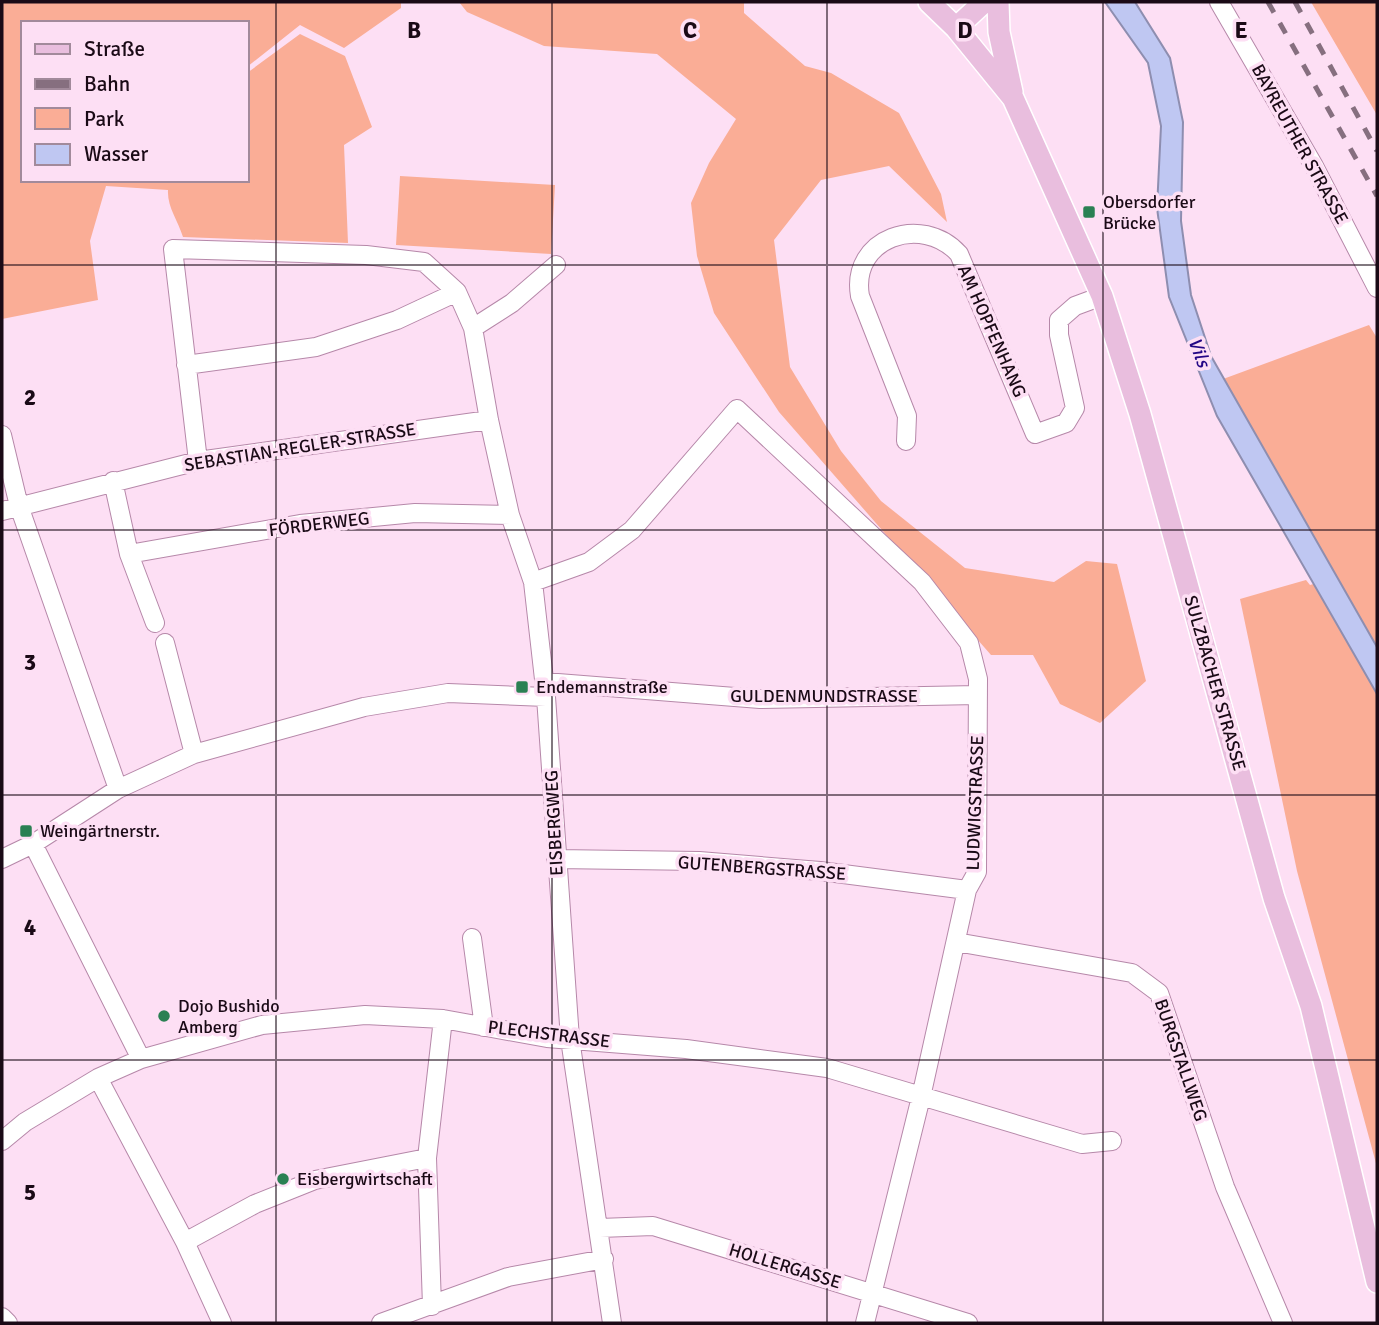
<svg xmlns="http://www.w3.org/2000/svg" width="1379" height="1325" font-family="Signika,sans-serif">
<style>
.green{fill:#faad96}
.water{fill:#bfc7f2;stroke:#8e8eb0;stroke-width:2}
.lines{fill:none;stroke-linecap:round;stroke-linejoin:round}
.minor-casing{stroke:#b688a9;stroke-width:20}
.major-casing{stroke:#fff;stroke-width:24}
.minor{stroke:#fff;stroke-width:18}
.major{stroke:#e9bede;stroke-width:21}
.rail{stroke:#866f7f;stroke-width:5;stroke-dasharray:12 12;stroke-linecap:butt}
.grid{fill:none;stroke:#1a0a16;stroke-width:2;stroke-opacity:0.55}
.poi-dot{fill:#2a8053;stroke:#fddff4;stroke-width:2.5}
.labels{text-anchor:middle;stroke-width:7;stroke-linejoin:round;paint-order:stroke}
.street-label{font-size:18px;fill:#1a0a16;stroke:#fddff4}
.poi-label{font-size:18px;fill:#1a0a16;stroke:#fddff4;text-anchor:start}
.water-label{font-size:19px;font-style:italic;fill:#230685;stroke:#fddff4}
.grid-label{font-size:23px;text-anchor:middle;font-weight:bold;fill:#1a0a16;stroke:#fddff4;stroke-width:7;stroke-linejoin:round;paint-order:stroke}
</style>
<rect width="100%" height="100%" fill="#fddff4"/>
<!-- green -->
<path class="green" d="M2 2H401V8L344 48 300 25 247 67V23H23V180H247V73L300 34 345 56 372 127 344 145 348 243 183 237C178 220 167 207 168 190L106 186 90 241 98 300 2 319Z
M459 2H744V13L805 66 831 73 899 113 941 194 947 222 889 166 821 180 774 240 790 367 841 451 881 501 965 568 1054 582 1086 561 1117 564 1146 681 1100 723 1060 704 1033 655H991L779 412 714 313 697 256 691 203 709 163 736 119 657 54 544 46 467 12Z
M1311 2H1377V115Z
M400 176 555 185 551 254 396 245Z
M1369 325 1377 338V1167L1297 871 1240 599 1306 580 1310 585 1331 579 1215 382Z"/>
<!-- water -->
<path class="water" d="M1105 2H1135L1170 58 1183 122 1181 221 1191 295 1211 356 1377 647V694L1217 416 1169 297 1157 208 1161 126 1148 63Z"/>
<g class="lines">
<defs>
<path id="minor" d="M1219 2 1314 166 1377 288
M473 328 512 303 556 265
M186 365 316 347 397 320 457 292
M2 435 19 506 118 789
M906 441 907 416 860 296C850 238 922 213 959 254L1035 434 1066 423 1075 408 1059 335V320L1075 306 1102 296
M198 461 173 249 366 255 424 262 457 292 473 328 489 420 510 515 533 582 546 697 570 1039 612 1323
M113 481 129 554 155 623
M2 511 198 461 489 420
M129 554 300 524 415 513 510 515
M533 582 589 562 632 530 737 409 922 582 969 643 978 679 977 872 967 890 921 1097 865 1323
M165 643 194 754
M545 682 760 699 978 695
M33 844 141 1059
M2 859 33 844 118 789 194 754 364 707 448 693 546 697
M556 859 699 861 820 871 967 890
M472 938 484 1027
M956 942 1132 973 1159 993 1225 1187 1283 1323
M98 1078 185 1242 222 1323
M2 1141 25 1122 98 1078 141 1059 262 1025 365 1015 443 1019 547 1038 686 1049 827 1068 1082 1144 1112 1141
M600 1228 653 1226 968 1323
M185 1242 255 1204 315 1180 427 1158
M432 1306 427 1158 443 1019
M2 1317 8 1323
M381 1323 508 1277 604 1259"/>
<path id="major" d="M929 2 956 28 1013 98 1102 296 1140 414 1274 898 1311 1006 1377 1282
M998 2 999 32 1012 92
M956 28 984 2"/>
</defs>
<!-- minor casing -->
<use href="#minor" class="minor-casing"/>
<!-- major casing -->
<use href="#major" class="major-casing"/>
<!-- minor -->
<use href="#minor" class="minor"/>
<!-- major -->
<use href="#major" class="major"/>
<!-- rail -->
<path class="rail" d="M1268 2 1377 196
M1295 2 1377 151"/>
</g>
<!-- grid -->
<path class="grid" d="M276 2V1323M552 2V1323M827 2V1323M1103 2V1323M2 265H1377M2 530H1377M2 795H1377M2 1060H1377"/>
<!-- markers -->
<g class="poi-dot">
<rect x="1082" y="205" width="14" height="14" rx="3.5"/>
<rect x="515" y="680" width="14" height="14" rx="3.5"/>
<rect x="19" y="824" width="14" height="14" rx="3.5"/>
<circle cx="164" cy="1016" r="7"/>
<circle cx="283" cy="1179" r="7"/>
</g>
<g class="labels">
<!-- street labels -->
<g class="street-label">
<text transform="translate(1300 144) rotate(61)" y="6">BAYREUTHER STRASSE</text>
<text transform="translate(992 331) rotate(66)" y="6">AM HOPFENHANG</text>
<text transform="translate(300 447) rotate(-9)" y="6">SEBASTIAN-REGLER-STRASSE</text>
<text transform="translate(319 524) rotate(-7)" y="6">FÖRDERWEG</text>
<text transform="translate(1215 683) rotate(74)" y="6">SULZBACHER STRASSE</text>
<text x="824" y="702">GULDENMUNDSTRASSE</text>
<text transform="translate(975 803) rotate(-88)" y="6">LUDWIGSTRASSE</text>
<text transform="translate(554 823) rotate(-93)" y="6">EISBERGWEG</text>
<text transform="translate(762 868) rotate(4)" y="6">GUTENBERGSTRASSE</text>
<text transform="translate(549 1034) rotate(7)" y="6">PLECHSTRASSE</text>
<text transform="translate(1181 1060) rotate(71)" y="6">BURGSTALLWEG</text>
<text transform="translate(785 1266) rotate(17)" y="6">HOLLERGASSE</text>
</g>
<!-- poi labels -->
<g class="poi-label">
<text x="1103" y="208">Obersdorfer<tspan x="1103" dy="21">Brücke</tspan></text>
<text x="536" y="693">Endemannstraße</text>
<text x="40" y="837">Weingärtnerstr.</text>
<text x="178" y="1012">Dojo Bushido<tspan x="178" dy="21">Amberg</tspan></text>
<text x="297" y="1185">Eisbergwirtschaft</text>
</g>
<!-- water labels -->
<g class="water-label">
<text transform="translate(1200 352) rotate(69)" y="7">Vils</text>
</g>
</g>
<g class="grid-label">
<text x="414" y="38">B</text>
<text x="690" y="38">C</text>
<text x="965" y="38">D</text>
<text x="1241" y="38">E</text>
<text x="30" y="405">2</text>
<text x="30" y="670">3</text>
<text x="30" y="935">4</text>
<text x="30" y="1200">5</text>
</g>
<!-- border -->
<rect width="1379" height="1325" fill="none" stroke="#1a0a16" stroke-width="7"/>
<!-- legend -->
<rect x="21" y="21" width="228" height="161" fill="#fddff4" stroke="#a28a9b" stroke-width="2"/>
<rect x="35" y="44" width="35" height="10" fill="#e9bede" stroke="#a28a9b" stroke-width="2"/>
<text x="84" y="56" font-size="21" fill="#1a0a16">Straße</text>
<rect x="35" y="79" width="35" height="10" fill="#866f7f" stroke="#a28a9b" stroke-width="2"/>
<text x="84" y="91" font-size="21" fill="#1a0a16">Bahn</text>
<rect x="35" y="108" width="35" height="21" fill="#faad96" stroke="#a28a9b" stroke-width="2"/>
<text x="84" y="126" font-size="21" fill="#1a0a16">Park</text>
<rect x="35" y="144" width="35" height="21" fill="#bfc7f2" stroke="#a28a9b" stroke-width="2"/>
<text x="84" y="161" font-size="21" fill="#1a0a16">Wasser</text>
</svg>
